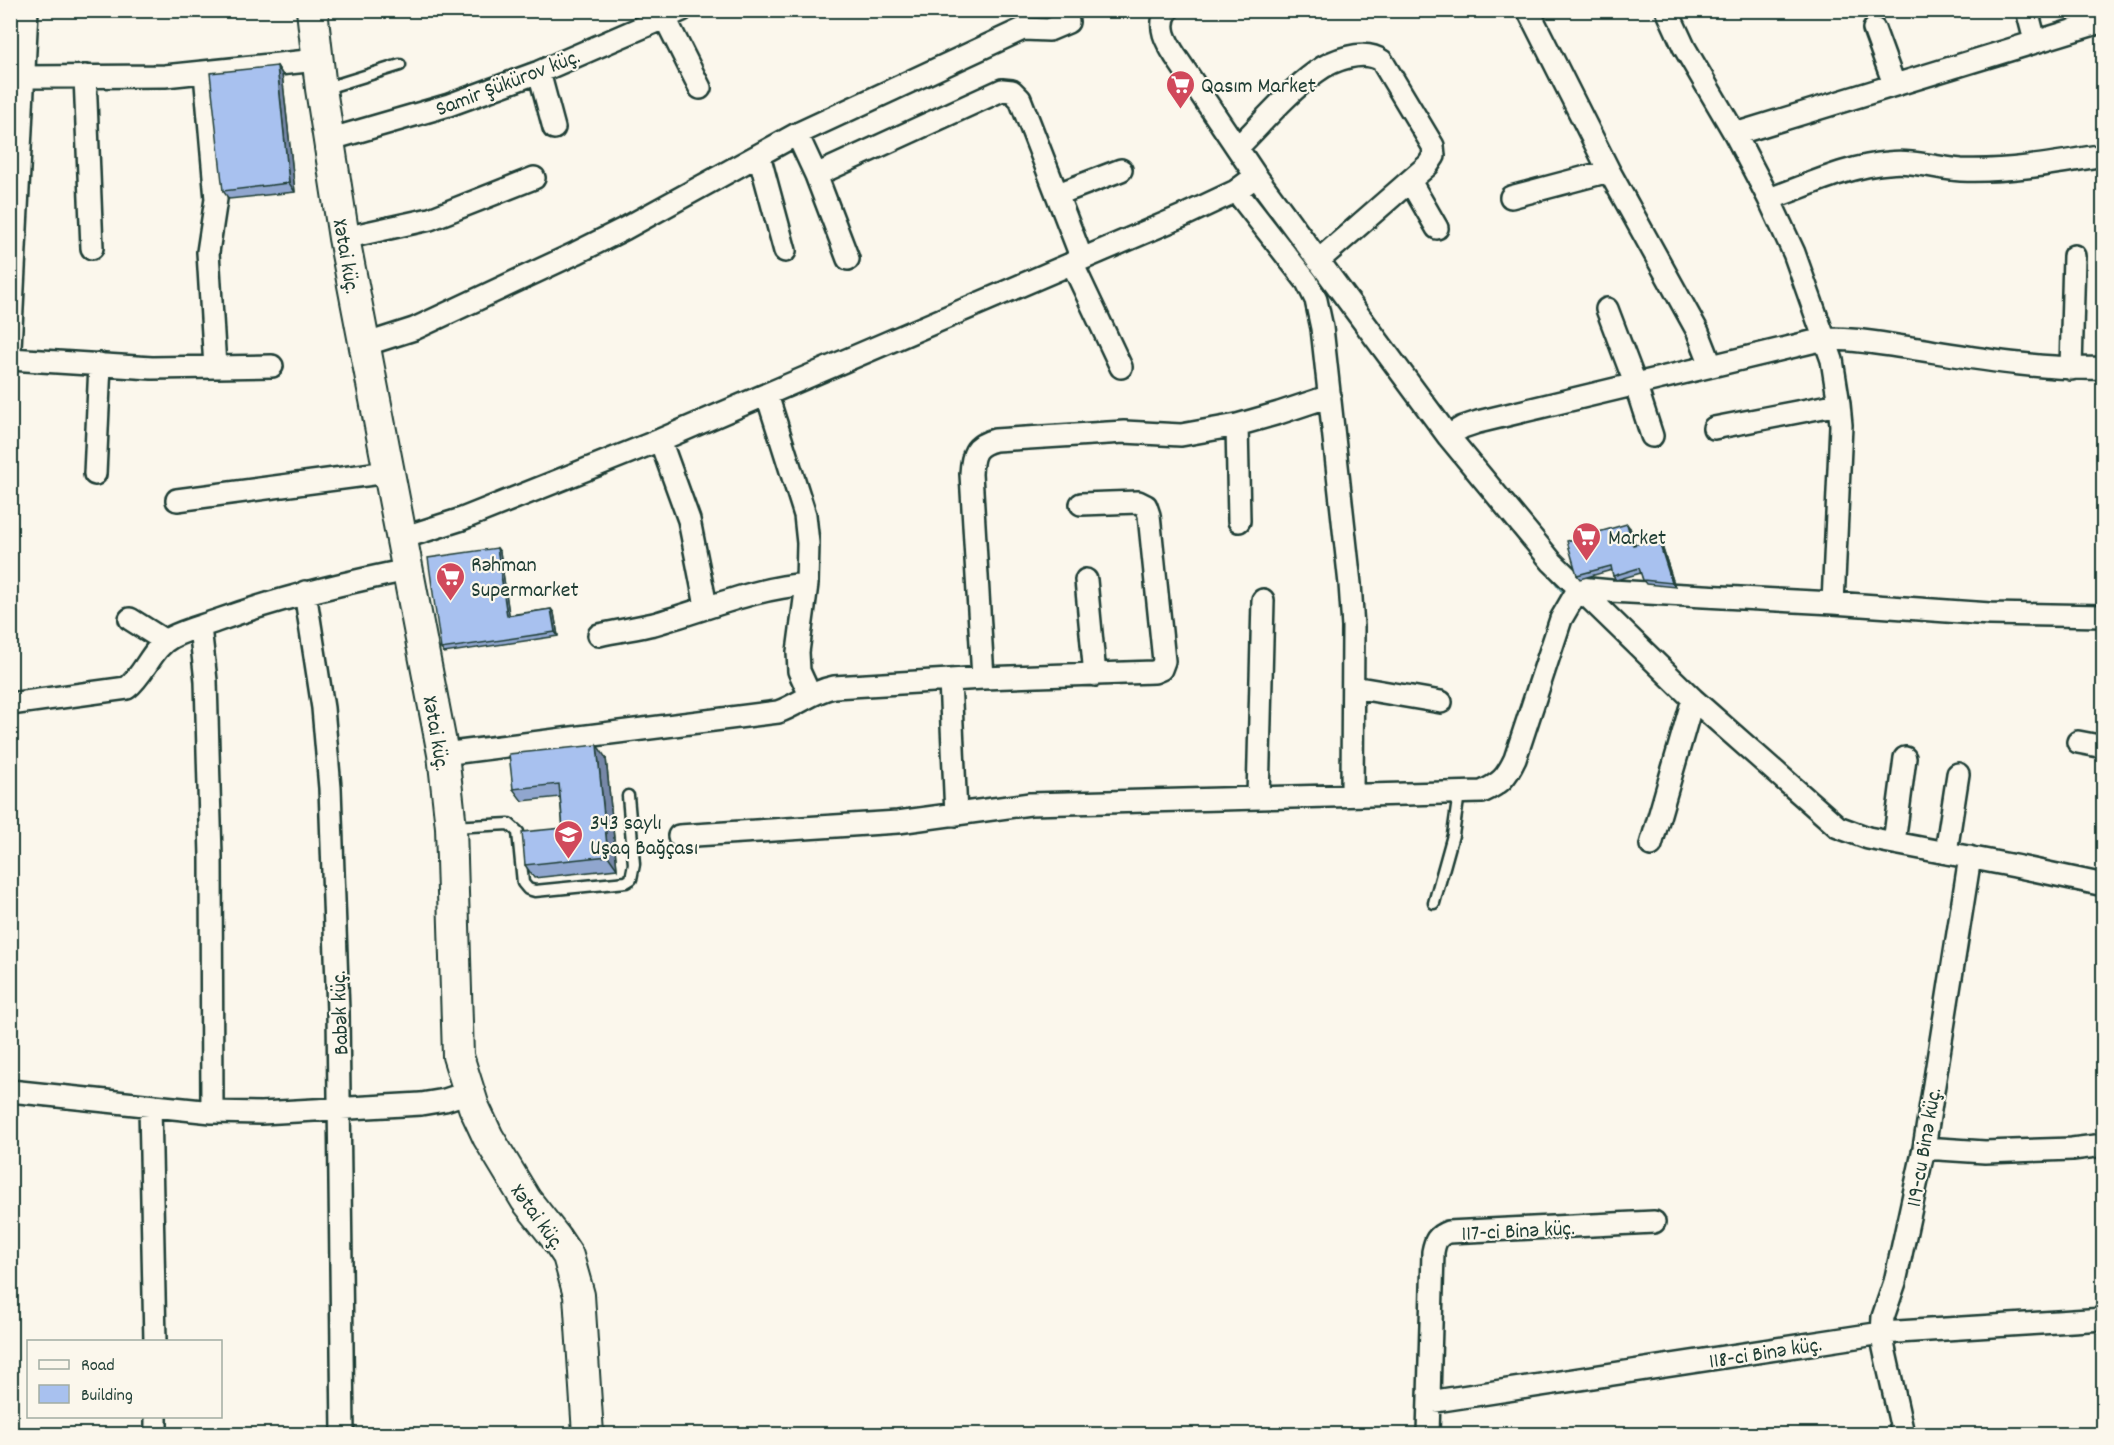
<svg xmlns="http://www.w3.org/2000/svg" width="2114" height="1445" font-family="Dekko,sans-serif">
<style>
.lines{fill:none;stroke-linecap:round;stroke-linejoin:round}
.stream{stroke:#5d979f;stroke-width:5}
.lane-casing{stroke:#1f3d34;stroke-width:15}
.street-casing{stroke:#1f3d34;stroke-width:26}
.secondary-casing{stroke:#1f3d34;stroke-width:34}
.lane{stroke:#fbf7ec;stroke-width:10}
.street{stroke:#fbf7ec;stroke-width:21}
.secondary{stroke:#fbf7ec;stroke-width:30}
.wall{fill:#90a6ce;stroke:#1f3d34;stroke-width:1.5}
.shaded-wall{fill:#7687a7;stroke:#1f3d34;stroke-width:1.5}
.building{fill:#a8c1ef;stroke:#1f3d34;stroke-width:1.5}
.labels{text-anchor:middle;stroke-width:4.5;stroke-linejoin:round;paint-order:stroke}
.street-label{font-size:22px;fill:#1f3d34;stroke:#fbf7ec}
.poi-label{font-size:22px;fill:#1f3d34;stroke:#fbf7ec;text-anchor:start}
</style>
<rect width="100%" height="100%" fill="#fbf7ec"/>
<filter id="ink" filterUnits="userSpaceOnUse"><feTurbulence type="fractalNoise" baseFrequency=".0167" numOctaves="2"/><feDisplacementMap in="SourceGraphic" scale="12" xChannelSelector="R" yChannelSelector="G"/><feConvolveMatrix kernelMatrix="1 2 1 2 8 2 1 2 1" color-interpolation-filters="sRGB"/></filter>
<g filter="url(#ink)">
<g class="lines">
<!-- stream -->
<path class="stream" d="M1312 272 1338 304
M1550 573 1562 589"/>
<defs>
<path id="lane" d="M323 89 400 65
M451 827 509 824 518 832 523 883 528 889 535 891 626 882 631 879 634 864 628 796
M1434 903 1453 835 1459 793"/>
<path id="street" d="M1168 10C1156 26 1167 43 1176 57L1256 176 1448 436 1552 562 1693 699 1838 827 1868 838 2015 866 2104 885
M1528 10 1609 171 1698 332 1711 365
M1667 10 1684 47 1735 134 1769 199 1794 253 1832 360 1839 404 1841 425 1833 603
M2027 10 2035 41
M665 18 700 88
M1874 29 1894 84
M539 72 554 128
M205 73 216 199 208 252 215 367
M85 76 92 248
M23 77 165 76 317 60
M797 134 816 175 848 259
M1735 134 2104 21
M328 140 449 105 539 72 682 10
M1238 147C1263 122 1287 93 1316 72 1332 60 1364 48 1382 61L1433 146 1434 156 1428 165 1318 261
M759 155 785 251
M816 175 1002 90 1012 91 1020 99 1082 259
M1410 181 1437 228
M1236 191 1307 282 1316 300 1322 328 1350 584 1353 627 1352 794
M1058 194 1121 170
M1511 197 1609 171
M1769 199C1807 186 1847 166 1888 163 1913 160 1936 168 1961 170 2009 172 2057 163 2104 155
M344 238 430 219 534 178
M1072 263 1121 367
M1607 309 1635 383 1652 436
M364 345 414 329 576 253 624 229 797 134 1010 35 1023 29 1049 30 1068 22
M10 348 27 10
M10 359 152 368 272 366
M2071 369 2074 256
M767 395 805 515 808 543 807 584 798 652 799 671 810 695
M1237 425 1239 521
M1714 428 1839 404
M1448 436 1463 427 1478 422 1824 339C1853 338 1882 344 1911 348 1975 358 2039 370 2104 368
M660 440 689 520 706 606
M95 474 100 364
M177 500 388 472
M402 538 462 519 660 440 1185 215 1236 191 1256 176
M1086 580 1095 675
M1579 588 1611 591 1833 603 1990 614 2104 616
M305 592 323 708 330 788 338 1012 343 1434
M130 619 165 641
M200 627 206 681 211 857 212 1112
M599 635C617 631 636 628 654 624 705 610 754 588 807 584
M983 678 971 474C972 455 974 445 995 440L1124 432 1181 435 1237 425 1279 413 1330 396
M950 680 956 815
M1353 687 1441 702
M10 704 127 688C145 674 152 647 172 637 186 630 202 626 216 621 279 598 342 583 408 570
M2078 742 2104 747
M443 754 778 712C798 705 813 691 834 687L983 678 1154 672 1161 669 1164 661 1149 515 1146 506 1138 502 1081 504
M1258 798 1263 600
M679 836 898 822 1030 804 1482 792C1501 783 1506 778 1515 759L1561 619 1579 588
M1894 843 1905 758
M1651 845 1693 699
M1946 852 1958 774
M10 1091 212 1112 261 1113 421 1104 445 1100 469 1092
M150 1106 155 1342
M1924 1148 1985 1152 2072 1149 2104 1145
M1429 1402 1882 1333 2104 1319
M156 1416V1434
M1428 1434 1433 1252C1435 1241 1437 1236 1448 1232L1654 1222
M1903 1434 1884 1348 1882 1333 1883 1317 1895 1282 1924 1148 1970 857"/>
<path id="secondary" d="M312 10 321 89 344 238 443 754 451 827 458 1056 474 1107 488 1137 526 1200 556 1238 568 1256 579 1295 588 1434"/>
</defs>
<!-- lane casing -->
<use href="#lane" class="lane-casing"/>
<!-- street casing -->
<use href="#street" class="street-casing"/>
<!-- secondary casing -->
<use href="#secondary" class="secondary-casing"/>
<!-- lane -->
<use href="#lane" class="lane"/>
<!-- street -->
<use href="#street" class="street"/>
<!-- secondary -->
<use href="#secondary" class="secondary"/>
</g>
<!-- wall -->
<path class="wall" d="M277 66 282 74 295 192 229 199 223 191Z
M1630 528 1635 544 1661 543 1675 587 1646 584 1643 580 1641 573 1616 580 1613 576 1612 570 1580 579 1577 575Z
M497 548 500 552 509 615 551 609 554 613 558 636 444 653 441 649Z
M606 758 617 869 534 878 525 865 563 828 560 797 522 801 513 789Z"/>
<!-- shaded-wall -->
<path class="shaded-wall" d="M277 66 282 74 295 192 289 183Z
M1627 524 1630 528 1636 549 1633 545Z
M1658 539 1661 543 1675 587 1672 583Z
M497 548 500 552 510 620 507 616Z
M551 609 554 613 558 636 555 632Z
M597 745 606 758 617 869 608 856Z"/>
<!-- building -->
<path class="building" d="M277 66 289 183 223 191 210 73Z
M1627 524 1633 545 1658 539 1672 583 1643 580 1639 568 1613 576 1611 566 1577 575 1567 541Z
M497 548 507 616 551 609 555 632 441 649 428 558Z
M597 745 608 856 525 865 522 832 563 828 559 784 513 789 509 754Z"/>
</g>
<!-- icons -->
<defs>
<symbol id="supermarket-pin" viewBox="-11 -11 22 30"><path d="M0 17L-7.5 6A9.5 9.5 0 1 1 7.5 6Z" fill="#d1495b" stroke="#fbf7ec"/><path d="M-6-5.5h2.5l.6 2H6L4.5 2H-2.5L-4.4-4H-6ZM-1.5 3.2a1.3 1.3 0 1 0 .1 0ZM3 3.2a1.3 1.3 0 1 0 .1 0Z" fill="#fff"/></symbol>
<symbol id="school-pin" viewBox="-11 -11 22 30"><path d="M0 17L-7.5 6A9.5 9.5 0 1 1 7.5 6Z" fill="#d1495b" stroke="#fbf7ec"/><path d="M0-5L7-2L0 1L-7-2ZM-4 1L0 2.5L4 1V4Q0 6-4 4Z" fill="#fff"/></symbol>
</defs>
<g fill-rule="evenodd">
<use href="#supermarket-pin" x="1164" y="68" width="33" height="45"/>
<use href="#supermarket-pin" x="1570" y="520" width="33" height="45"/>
<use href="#supermarket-pin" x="434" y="560" width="33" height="45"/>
<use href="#school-pin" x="552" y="818" width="33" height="45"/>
</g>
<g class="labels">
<!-- street labels -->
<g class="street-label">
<text transform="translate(507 81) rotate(-21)" y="8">Samir Şükürov küç.</text>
<text transform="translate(348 256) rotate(80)" y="8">Xətai küç.</text>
<text transform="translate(438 733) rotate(80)" y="8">Xətai küç.</text>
<text transform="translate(338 1013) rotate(-92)" y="8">Babək küç.</text>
<text transform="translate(1922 1147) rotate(-80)" y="8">119-cu Binə küç.</text>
<text transform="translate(539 1216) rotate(54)" y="8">Xətai küç.</text>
<text transform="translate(1518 1229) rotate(-3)" y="8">117-ci Binə küç.</text>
<text transform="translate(1765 1351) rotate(-9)" y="8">118-ci Binə küç.</text>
</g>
<!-- poi labels -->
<g class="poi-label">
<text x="1201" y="92">Qasım Market</text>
<text x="1608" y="544">Market</text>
<text x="471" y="571">Rəhman<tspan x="471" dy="25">Supermarket</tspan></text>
<text x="590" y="829">343 saylı<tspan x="590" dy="25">Uşaq Bağçası</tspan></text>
</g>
</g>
<!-- margin -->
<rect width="2114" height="1445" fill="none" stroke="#fbf7ec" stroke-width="36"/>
<rect x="18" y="18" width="2078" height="1409" fill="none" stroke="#1f3d34" stroke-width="2" filter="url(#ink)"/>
<!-- legend -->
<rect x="27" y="1340" width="195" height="78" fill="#fbf7ec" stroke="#a3ada2" stroke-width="1.5"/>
<rect x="39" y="1360" width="30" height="9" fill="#fbf7ec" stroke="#a3ada2" stroke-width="1.5"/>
<text x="81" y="1370" font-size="18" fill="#1f3d34">Road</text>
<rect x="39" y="1385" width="30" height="18" fill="#a8c1ef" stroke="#a3ada2" stroke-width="1.5"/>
<text x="81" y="1400" font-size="18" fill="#1f3d34">Building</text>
</svg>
